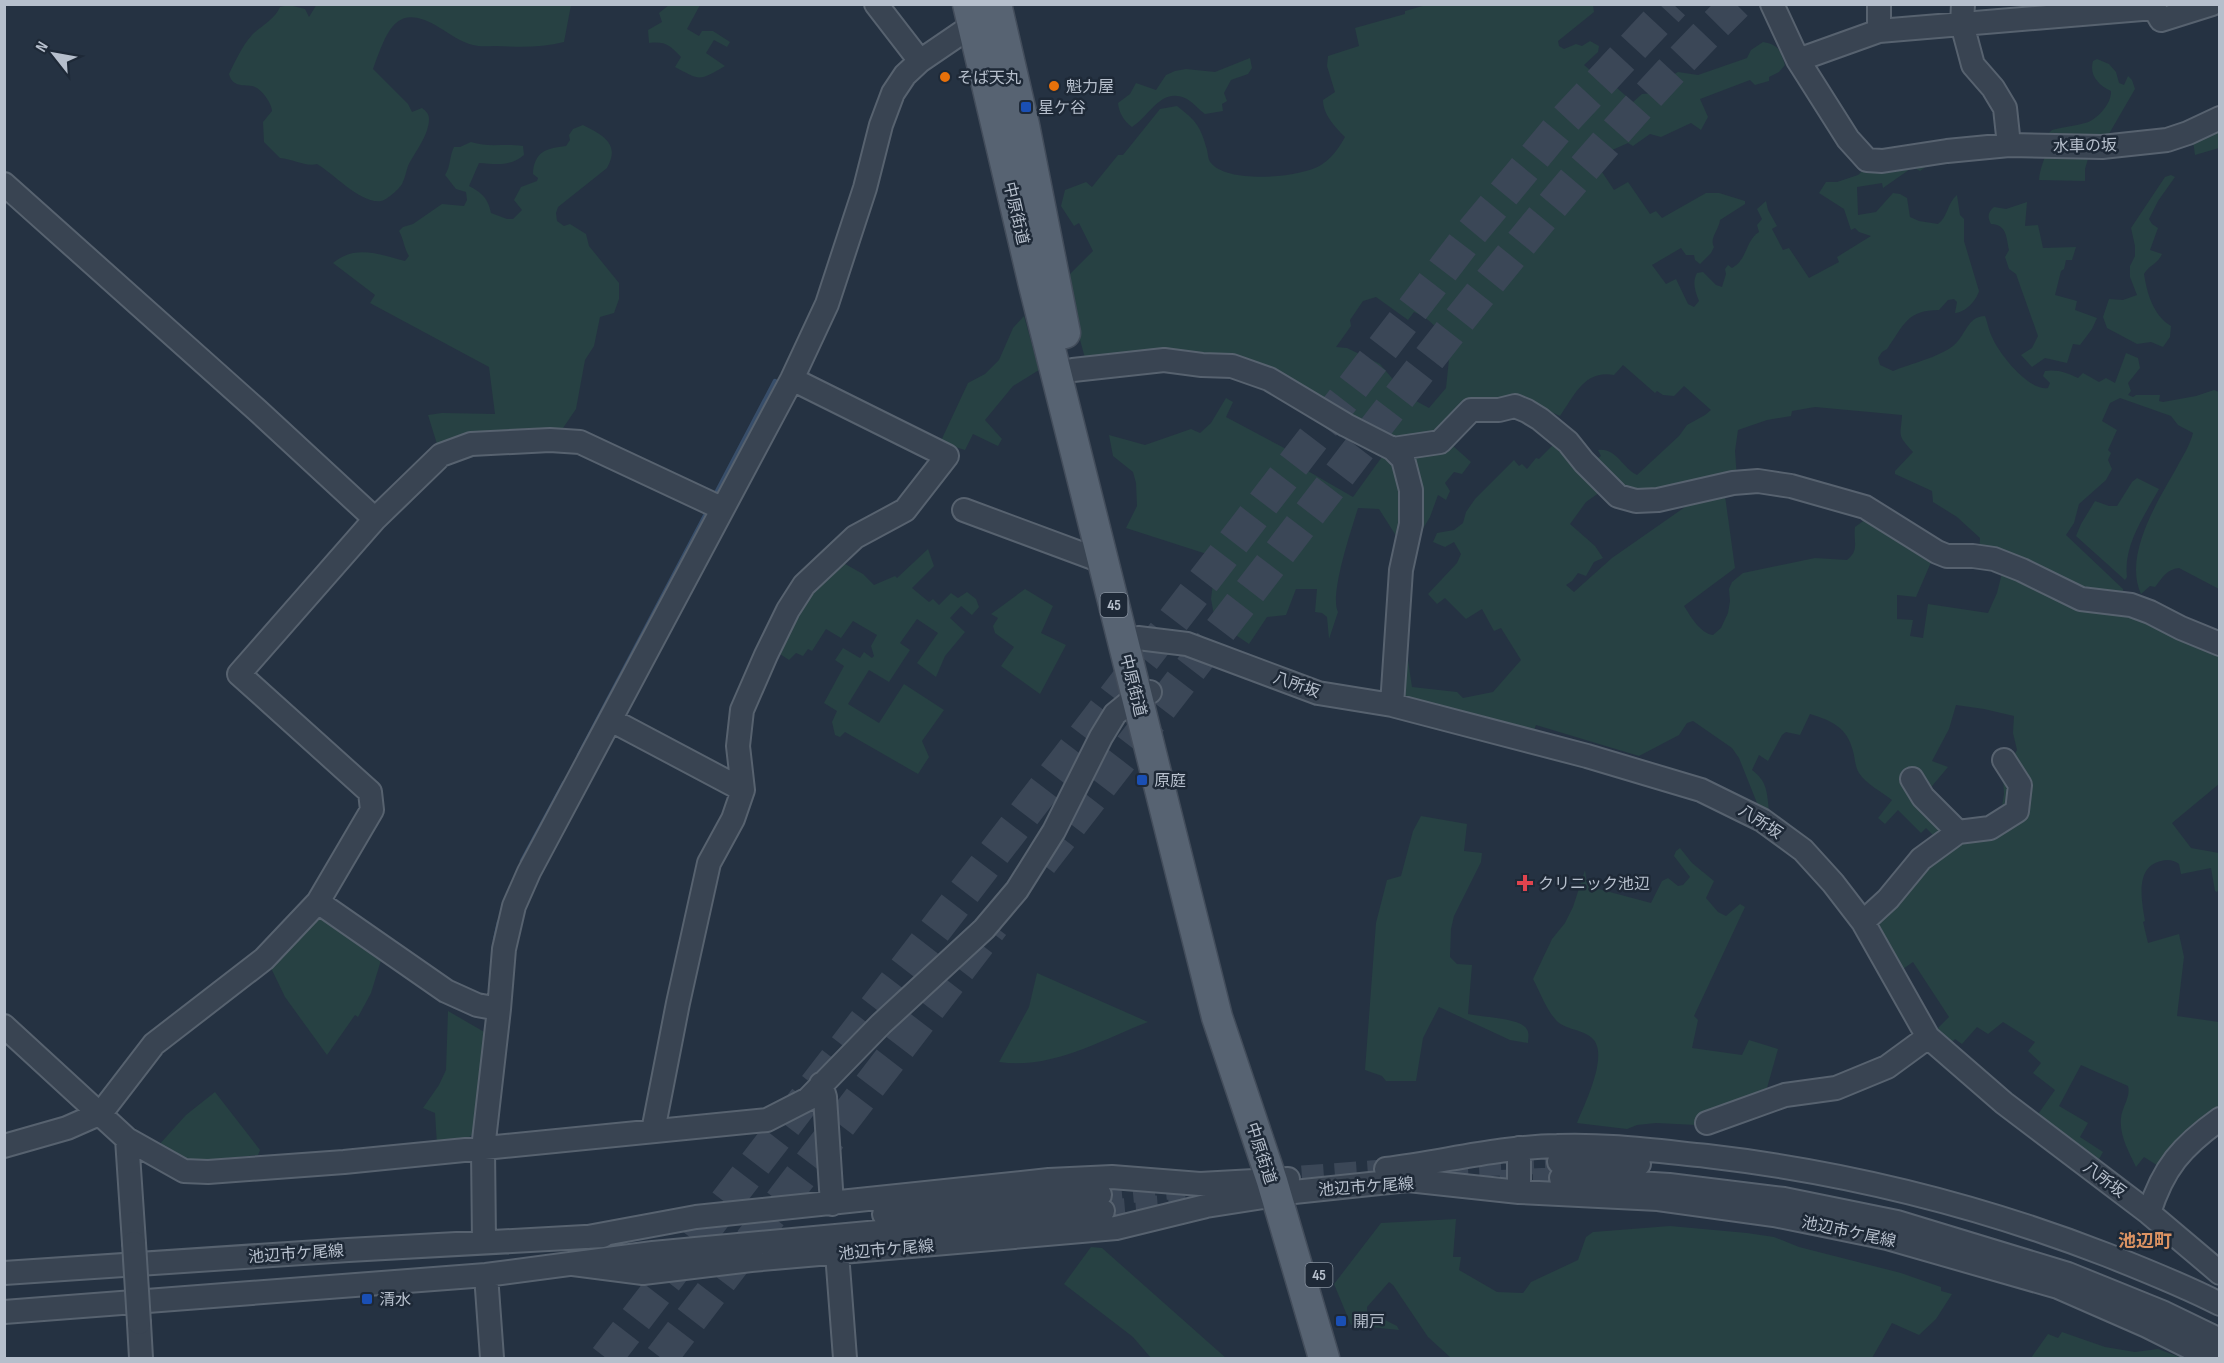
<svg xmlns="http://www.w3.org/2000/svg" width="2224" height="1363" font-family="'Sofia Sans Condensed','Noto Sans JP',sans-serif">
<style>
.green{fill:#274143;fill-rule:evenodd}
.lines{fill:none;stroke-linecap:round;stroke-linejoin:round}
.stream{stroke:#384e6a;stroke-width:4.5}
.minor-tunnel{stroke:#3b4757;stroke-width:22;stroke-dasharray:22 11;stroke-linecap:butt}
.highway-tunnel{stroke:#3b4757;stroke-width:33;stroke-dasharray:33 16;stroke-linecap:butt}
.minor-casing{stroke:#57626f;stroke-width:26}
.major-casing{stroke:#434d5b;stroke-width:33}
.minor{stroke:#394452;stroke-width:22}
.major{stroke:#576372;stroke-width:30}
.minor-bridge-casing{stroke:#57626f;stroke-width:26;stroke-linecap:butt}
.minor-bridge{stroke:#394452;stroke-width:22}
.food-dot{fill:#e8710a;stroke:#1e2937;stroke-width:2}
.transit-dot{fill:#1a4fb4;stroke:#1e2937;stroke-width:2}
.health-dot{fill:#e0444e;stroke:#1e2937;stroke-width:2}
.labels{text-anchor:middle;stroke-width:5;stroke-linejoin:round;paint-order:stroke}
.shield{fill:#1e2937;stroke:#88929f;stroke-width:1.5}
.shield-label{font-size:15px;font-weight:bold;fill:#b6bfcc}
.poi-label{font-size:16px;fill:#b6bfcc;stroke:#1e2937;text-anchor:start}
.street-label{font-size:16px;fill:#b6bfcc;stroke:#1e2937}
.neighbourhood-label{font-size:18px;font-weight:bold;fill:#db9262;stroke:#1e2937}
</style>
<rect width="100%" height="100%" fill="#253242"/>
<!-- green -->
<path class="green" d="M317 4H571V5L564 42C541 48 519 47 495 46 488 46 480 47 473 45 461 42 450 34 440 28 395 0 387 32 373 69L408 104 412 112 422 108C426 111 429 114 429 119 429 135 415 152 408 166 406 172 405 178 402 184 399 189 387 200 381 201 361 204 334 174 317 164 306 167 293 159 280 158L264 142 263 122 272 111C272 103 260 87 252 86 241 85 232 86 229 74 236 60 242 46 252 35 261 26 275 19 280 7L289 5 305 9 309 17Z
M669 5H700L687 29 699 36 702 31H713L730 42 727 47 714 40 706 53 725 66C699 81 701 81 675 67L681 57C670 45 665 41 649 43L648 30 662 22 659 13Z
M1426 5H1593L1594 12 1558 41 1559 46 1564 49 1576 44 1582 46 1590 41 1599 46 1598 52 1584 65 1598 77 1602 75 1633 102 1642 94 1655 93 1669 77 1678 72 1698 75 1747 58 1751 50 1763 42C1780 45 1780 51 1785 65L1779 72 1769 77V81L1755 85 1750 80 1700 99 1708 117 1701 130 1691 123 1661 137 1650 134 1633 146 1628 143 1610 151 1608 149 1600 169 1614 190 1628 182 1650 214 1656 211 1662 218 1706 193H1719L1745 201V204L1720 220C1719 230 1709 238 1714 247L1711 253 1700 264 1695 260 1694 255H1686L1681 248 1652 265 1666 284 1676 279 1688 304 1694 307 1699 301C1695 291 1692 282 1697 273L1703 272 1716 285 1722 287 1726 274 1725 269 1728 265 1732 268C1748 259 1745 241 1759 232L1757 225 1762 219 1757 209 1766 201 1768 210 1777 226 1772 229 1783 250 1789 248 1809 278 1839 262 1837 257 1871 236 1859 232 1855 228 1851 230 1844 209 1819 193 1826 182H1837L1858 175 1869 165 1940 157 1920 171 1913 167 1883 188 1882 183 1857 187 1858 215 1876 212 1893 193 1900 194 1907 198 1910 217 1919 221 1938 224C1948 217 1947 203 1957 195L1960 215 1964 219V241L1979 291C1976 301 1966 312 1955 313L1957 302 1954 299 1948 300 1939 310C1907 310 1904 325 1887 349L1882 352 1878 358 1880 365 1893 371C1910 364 1939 357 1953 346 1966 336 1967 316 1985 316 1988 324 1989 332 1993 339 2000 355 2029 391 2048 388L2050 383 2043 376 2045 371C2058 369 2067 373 2078 378L2083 373 2099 382 2106 378 2115 383 2126 353 2138 358 2140 368 2128 383 2131 391 2128 395 2133 397 2136 395H2160L2159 401 2163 402 2196 396 2214 390 2219 392V589L2179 568C2167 569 2162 578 2155 587L2150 586 2141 594C2123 555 2158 501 2177 467 2183 456 2190 445 2193 433L2178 425 2171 416 2120 398 2110 403 2102 421 2117 430 2108 450 2111 453 2108 460 2112 469 2106 480 2079 504 2074 523 2066 535 2123 589V595L2116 600 1979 553 1980 538 1957 517 1933 502 1932 491 1895 474V471L1913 452C1896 433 1901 437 1902 415L1815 407 1792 411 1791 416 1767 420 1738 430 1735 451 1737 479 1631 496 1594 461 1601 456 1598 450C1617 448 1622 468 1637 475L1679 436 1687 425 1705 415 1711 410 1684 386 1674 396 1663 395 1657 391 1655 393 1623 365 1614 375C1584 370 1575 395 1560 416L1542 408 1498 409 1443 437 1471 462 1462 474 1454 472 1445 483 1450 491 1446 500 1438 495 1430 517 1416 540 1400 542 1379 509 1358 508C1352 528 1329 595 1338 612L1329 639 1327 617 1322 613 1315 612 1317 589H1296L1286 615 1267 617 1249 644 1215 621 1211 599 1216 557 1126 528 1137 506 1136 483 1133 472 1113 456 1109 435 1145 445 1191 429 1200 433 1211 423 1226 398 1233 402 1226 417 1305 459 1301 467 1353 497 1384 454 1281 379 1086 362 1068 295 1067 277 1093 251 1079 223 1074 226 1061 206 1065 190 1086 182 1092 187 1118 155H1123L1160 109 1177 106C1197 122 1200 125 1207 150 1208 154 1208 160 1211 163 1228 184 1300 178 1321 165 1332 158 1339 148 1345 137 1336 128 1323 115 1323 100L1335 92 1327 66 1328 56 1359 46 1355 28 1405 14V11ZM1376 297 1408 320 1414 312C1427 317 1434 324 1442 336L1438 343 1446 349 1449 359 1446 388 1429 408 1407 396 1380 364 1347 348 1336 347 1351 326 1350 320 1363 301Z
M1250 58 1252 68 1248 74 1231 80 1224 93 1227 101 1222 104 1223 111 1205 114C1199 110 1194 103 1187 99 1161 86 1150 116 1132 127 1124 121 1119 113 1118 103L1130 94 1136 83 1156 90 1166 75 1175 71 1186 69 1215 72Z
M2097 59 2109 64 2116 72 2119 83 2124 85 2128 76 2132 80 2135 89 2106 139 2090 152 2085 169V181L2039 180C2040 163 2051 150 2048 134L2052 130C2063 127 2075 126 2085 123 2097 120 2112 103 2111 91 2098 85 2089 75 2093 61Z
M583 125C602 135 621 143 607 168L558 207 556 213 557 221 564 226 570 224 586 234 589 246 619 283V299L614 313 600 317 594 346 585 360 576 409 563 428C521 429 477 428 437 444L428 415 442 413 495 414 489 367 370 303 375 295 333 263C355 244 381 255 405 261L409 256C404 248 404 240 399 231L403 227 413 224 442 204 464 206 467 200 466 192 456 189 445 175C451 166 449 157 454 147H460L471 142C489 148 505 143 523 146L524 155C510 167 496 164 479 163L469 186C482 193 488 198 491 213L507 219H513L522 210 514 200 521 187 537 181 538 178 533 174C534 152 546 148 566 146L570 140 569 135 573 129Z
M2219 125V148L2195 155 2193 141Z
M2171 175 2175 177 2158 201 2149 219 2152 224 2158 228 2150 250 2162 254C2158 264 2149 265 2144 274 2147 293 2153 315 2171 326L2170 337 2163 347 2151 342 2137 344 2107 328 2103 317 2109 299 2123 300 2137 295 2130 277V266L2135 256V246L2131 228 2165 177Z
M2027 202 2025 226 2038 225 2043 248 2076 247 2072 260H2066L2064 269 2061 271 2055 295 2077 301 2075 310 2097 318 2092 329 2080 345 2073 344 2067 363 2045 358 2032 367 2021 355 2032 348 2038 336 2016 274 2009 269 2005 257 2009 250C2006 236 2007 225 1991 224 1987 217 1988 212 1994 207L2006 209Z
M1024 316 1039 370 1013 386 985 420 1002 439 998 446 973 434 965 450 955 447 952 452 939 445 968 383 985 374 999 360 1013 328Z
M1561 422 1580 436 1576 446 1603 490 1586 502 1570 524 1595 546 1603 558 1594 562 1586 576 1578 573 1572 581 1566 585 1574 592 1612 558 1695 500 1725 496 1735 568 1684 606C1691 617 1700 633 1713 635L1721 628 1728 613 1730 601 1729 589 1732 582 1743 573 1815 558 1847 560C1860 550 1853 541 1855 527L1866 519 1932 560 1916 597 1897 595V619L1913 620 1910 636 1923 638 1928 604 1988 613 1997 593 2003 569 2136 614 2219 650V784L2172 823 2191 848 2219 853V889L2217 892 2215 891 2211 868 2181 874 2179 864C2174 860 2167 859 2161 861 2134 867 2142 902 2145 921L2143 922 2148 943 2179 934 2184 957 2177 1016 2219 1022V1110L2163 1169 2144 1157 2136 1167C2129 1152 2119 1135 2121 1118 2122 1107 2131 1097 2128 1086L2081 1065 2059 1106 2088 1123 2080 1137 2103 1152 2098 1161 2036 1117 2055 1090 2033 1073 2041 1063 2028 1051 2035 1042 2003 1022 1988 1034 1977 1027 1962 1044 1955 1039 1948 1046 1933 1033 1949 1017 1913 962 1900 971C1890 953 1877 935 1879 914L1924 861 1999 824 2004 794 2003 775 2017 750 2013 733 2014 716 1984 709 1956 705 1949 729 1932 761 1948 767 1927 792 1911 774 1901 785 1936 816 1947 829 1937 839 1926 828 1921 833 1898 810 1885 824 1878 818 1892 800C1882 792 1866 784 1859 773 1855 767 1855 758 1853 751 1847 727 1832 721 1810 714L1800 735 1786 732 1782 735 1768 761 1759 755 1752 770C1767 781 1767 792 1769 811L1759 808 1739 758 1732 748 1693 721 1687 723 1679 735 1639 756 1536 725 1532 735 1457 719 1449 732 1398 717 1399 663 1408 660 1412 687 1457 692 1463 698 1493 692 1521 660 1501 628 1494 631 1482 609 1466 619 1445 598 1437 604 1428 594 1457 563 1461 554 1454 542 1445 547 1433 542 1437 533 1454 530 1463 523 1466 512 1475 499 1514 460 1519 466 1522 464 1527 469 1536 458 1539 459 1555 443Z
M2137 478 2159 489C2145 515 2123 545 2127 577L2125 580 2076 536 2081 524 2095 501 2109 506H2117L2132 482Z
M928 549 934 566 912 588 929 602 933 599 939 605 951 593 958 598 967 592 976 599 979 607 972 615 961 606 950 618 965 632 945 656 936 677 917 663 938 633 917 619 900 643 910 650 889 682 869 670 848 704 879 723 904 684 944 710 922 741 929 757 918 774 845 732 840 737 835 735 832 722 837 711 824 703 844 666 835 660 843 648 860 658 864 652 872 658 874 656 871 646 877 635 853 621 841 638 826 629 812 651 808 649 803 656 796 653 789 660 777 652 800 604 838 560 863 574 874 585 895 576 897 578Z
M1025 589 1053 606 1041 633 1066 645 1040 694 1001 666 1014 647 995 633 993 626 998 618 991 614Z
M1421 816 1467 824 1464 851 1482 853 1481 862 1454 916 1451 929 1450 957 1457 964 1472 965 1468 1014C1482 1017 1519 1018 1526 1028 1530 1033 1528 1038 1528 1043L1510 1040 1439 1007 1423 1038 1416 1081H1386L1382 1076 1365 1070 1376 923 1387 880 1401 876 1413 831Z
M1680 848 1692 863 1714 881 1706 898 1718 912 1726 916 1740 904 1745 907 1694 1016 1698 1020 1692 1048 1742 1055 1749 1040 1778 1049 1763 1102 1723 1111 1696 1125 1656 1123 1637 1125 1627 1129 1577 1123C1584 1105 1609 1056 1593 1039 1584 1029 1564 1030 1556 1020 1546 1009 1540 992 1533 979L1552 939 1565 923 1573 907 1585 870 1587 884 1591 887 1651 903 1662 881 1668 878 1678 886 1683 885 1690 877 1674 856 1676 851Z
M323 913 382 957 371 993 358 1017 355 1015 327 1055 285 997 271 968 315 914Z
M1037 973 1148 1022C1101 1040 1051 1070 999 1062L1029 1007Z
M448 1011 486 1033 472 1135 465 1140 437 1145 435 1113 423 1108 439 1085 446 1070Z
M215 1092 260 1150 258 1155 197 1161 182 1159 158 1146 186 1115Z
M1456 1219 1453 1257H1461L1459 1270 1497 1292 1523 1293 1531 1282 1578 1260 1586 1237 1593 1232 1670 1226 1747 1233 1774 1237 1799 1247 1901 1273 1941 1287V1291L1952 1294 1936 1319 1919 1335 1892 1323 1872 1358H1451L1428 1337 1393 1285 1389 1282 1367 1307V1311L1397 1326 1399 1330 1351 1325 1334 1284 1381 1223Z
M1091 1247 1102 1248 1226 1358H1151L1133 1337 1064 1284Z
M2062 1332 2105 1347 2135 1352 2158 1349 2182 1358H2031L2048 1334 2058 1338Z"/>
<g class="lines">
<!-- stream -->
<path class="stream" d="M714 497 775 381
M579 755 708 510
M522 861 564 783
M495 940 499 922"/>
<!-- minor-tunnel -->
<path class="minor-tunnel" d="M1446 1167 1559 1162
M1269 1179 1404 1169
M1500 1181 1561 1178
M1100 1195 1174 1188
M1103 1211 1186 1204"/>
<!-- highway-tunnel -->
<path class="highway-tunnel" d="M1041 863C1146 727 1251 590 1356 453 1475 298 1596 143 1736 4
M606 1358 1472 232 1565 120 1673 4
M661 1358 993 925"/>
<defs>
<path id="minor" d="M876 4 920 61
M1772 4 1798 60 1848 139 1867 160 1882 161 1947 151 2009 145 2102 147 2167 140 2188 133 2220 118
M1963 4 1962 24 1973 65 1993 88 2005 108 2009 145
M1879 31V4
M1798 60 1879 31 2154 8 2161 20 2212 4
M4 184 257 410 375 519
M1073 370 1164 360 1202 365 1232 366 1269 379 1346 425 1393 449 1403 459 1411 490V524L1401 570 1392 705
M1393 449 1440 442 1471 410H1499L1515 406 1527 411 1540 419 1568 442 1584 462 1618 496 1636 501 1658 500 1733 483 1758 481 1791 486 1865 507 1937 552 1947 556H1973L1994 559 2022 570 2081 599 2131 605 2150 612 2181 628 2220 644
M964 510 1104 562
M1138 638 1187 644 1318 693 1392 705 1587 756 1701 790 1762 820 1803 850 1833 883 1863 922 1928 1037 2004 1103 2149 1213 2220 1273
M611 720 743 790
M1912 779 1923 797 1958 832
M318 902 446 991 477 1005 499 1009
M1863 922 1888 899 1921 859 1958 832 1990 828 2017 811 2020 785 2004 760
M4 1026 127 1139 184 1171 208 1172 344 1162 767 1120 808 1099 881 1024 984 929 1017 890 1054 831 1101 737 1115 714 1137 696 1150 692
M821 1084 825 1097 832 1204
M1707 1123 1785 1095 1836 1088 1887 1067 1928 1037
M653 1131 678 1003 709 863 733 819 743 790 738 746 742 710 766 655 788 610 804 585 855 537 905 510 947 456 792 379
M127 1139 134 1243
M4 1146 67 1128 101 1113 154 1044 264 959 318 902 372 810 370 792 239 674 375 519 441 455 471 444 550 440 580 442 721 508
M1519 1148V1192
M1559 1162 1639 1164
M1386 1169C1443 1162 1499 1147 1557 1146 1607 1144 1657 1151 1707 1156 1845 1172 1978 1205 2107 1255 2145 1270 2183 1285 2220 1304
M1561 1178 1669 1185 1784 1199 1897 1222 2068 1274 2162 1312 2220 1340
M2149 1213C2163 1168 2182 1146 2220 1119
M884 1214 1100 1195
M588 1237 696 1217 1049 1180 1112 1177 1200 1184 1288 1179
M484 1242 483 1149 499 1009 504 949 514 906 529 872 792 379 827 304 865 188 881 125 893 93 905 75 920 61 986 16
M837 1253 845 1358
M573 1264 643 1273 751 1260 1116 1228 1206 1206 1294 1192 1408 1180 1519 1192 1658 1199 1774 1215 1887 1238 2058 1287 2147 1326 2211 1358
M4 1273 348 1250 603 1236
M486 1275 492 1358
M4 1312 486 1275 653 1253 1103 1211
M139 1323 141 1358"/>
<path id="major" d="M968 4 1034 285 1217 1017 1272 1181 1324 1358
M996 4 1024 125 1065 333"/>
</defs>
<!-- minor casing -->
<use href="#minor" class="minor-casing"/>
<!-- major casing -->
<use href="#major" class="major-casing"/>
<!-- minor -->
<use href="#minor" class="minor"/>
<!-- major -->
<use href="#major" class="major"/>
<defs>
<path id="minor-bridge" d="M134 1243 139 1323"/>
</defs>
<!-- minor-bridge casing -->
<use href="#minor-bridge" class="minor-bridge-casing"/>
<!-- minor-bridge -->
<use href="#minor-bridge" class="minor-bridge"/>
</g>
<!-- markers -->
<g class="food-dot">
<circle cx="945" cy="77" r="6"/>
<circle cx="1054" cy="86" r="6"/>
</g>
<g class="transit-dot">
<rect x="1020" y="101" width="12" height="12" rx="3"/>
<rect x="1136" y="774" width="12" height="12" rx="3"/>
<rect x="361" y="1293" width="12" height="12" rx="3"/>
<rect x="1335" y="1315" width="12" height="12" rx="3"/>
</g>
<path class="health-dot" d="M1522 874h6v6h6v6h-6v6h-6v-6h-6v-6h6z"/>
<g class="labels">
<!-- shield labels -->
<g class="shield">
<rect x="1100.5" y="593" width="27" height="24" rx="4.5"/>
<rect x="1305.5" y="1263" width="27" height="24" rx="4.5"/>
</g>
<g class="shield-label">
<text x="1114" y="610">45</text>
<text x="1319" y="1280">45</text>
</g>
<!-- poi labels -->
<g class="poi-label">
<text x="957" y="83">そば天丸</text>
<text x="1066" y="92">魁力屋</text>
<text x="1038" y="113">星ケ谷</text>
<text x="1154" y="786">原庭</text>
<text x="1538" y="889">クリニック池辺</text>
<text x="379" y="1305">清水</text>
<text x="1353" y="1327">開戸</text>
</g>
<!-- street labels -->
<g class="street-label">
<text transform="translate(2085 145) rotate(-1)" y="6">水車の坂</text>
<text transform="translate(1017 213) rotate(77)" y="6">中原街道</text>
<text transform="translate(1297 684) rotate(19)" y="6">八所坂</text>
<text transform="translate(1134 685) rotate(76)" y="6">中原街道</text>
<text transform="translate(1761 821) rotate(33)" y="6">八所坂</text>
<text transform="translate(1262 1153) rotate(72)" y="6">中原街道</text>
<text transform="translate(2105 1179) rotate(37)" y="6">八所坂</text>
<text transform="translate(1366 1186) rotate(-4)" y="6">池辺市ケ尾線</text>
<text transform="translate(1849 1231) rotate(12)" y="6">池辺市ケ尾線</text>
<text transform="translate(886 1249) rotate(-5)" y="6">池辺市ケ尾線</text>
<text transform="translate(296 1253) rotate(-4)" y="6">池辺市ケ尾線</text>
</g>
<!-- neighbourhood labels -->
<g class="neighbourhood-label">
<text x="2145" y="1247">池辺町</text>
</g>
</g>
<!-- border -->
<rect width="2224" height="1363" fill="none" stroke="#b6bfcc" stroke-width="12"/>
<!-- north arrow -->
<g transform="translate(54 54) rotate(301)" stroke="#1e2937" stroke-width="4.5" paint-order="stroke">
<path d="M0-4.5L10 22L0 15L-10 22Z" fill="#b6bfcc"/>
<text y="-9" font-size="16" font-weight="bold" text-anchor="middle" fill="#b6bfcc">N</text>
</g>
</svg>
